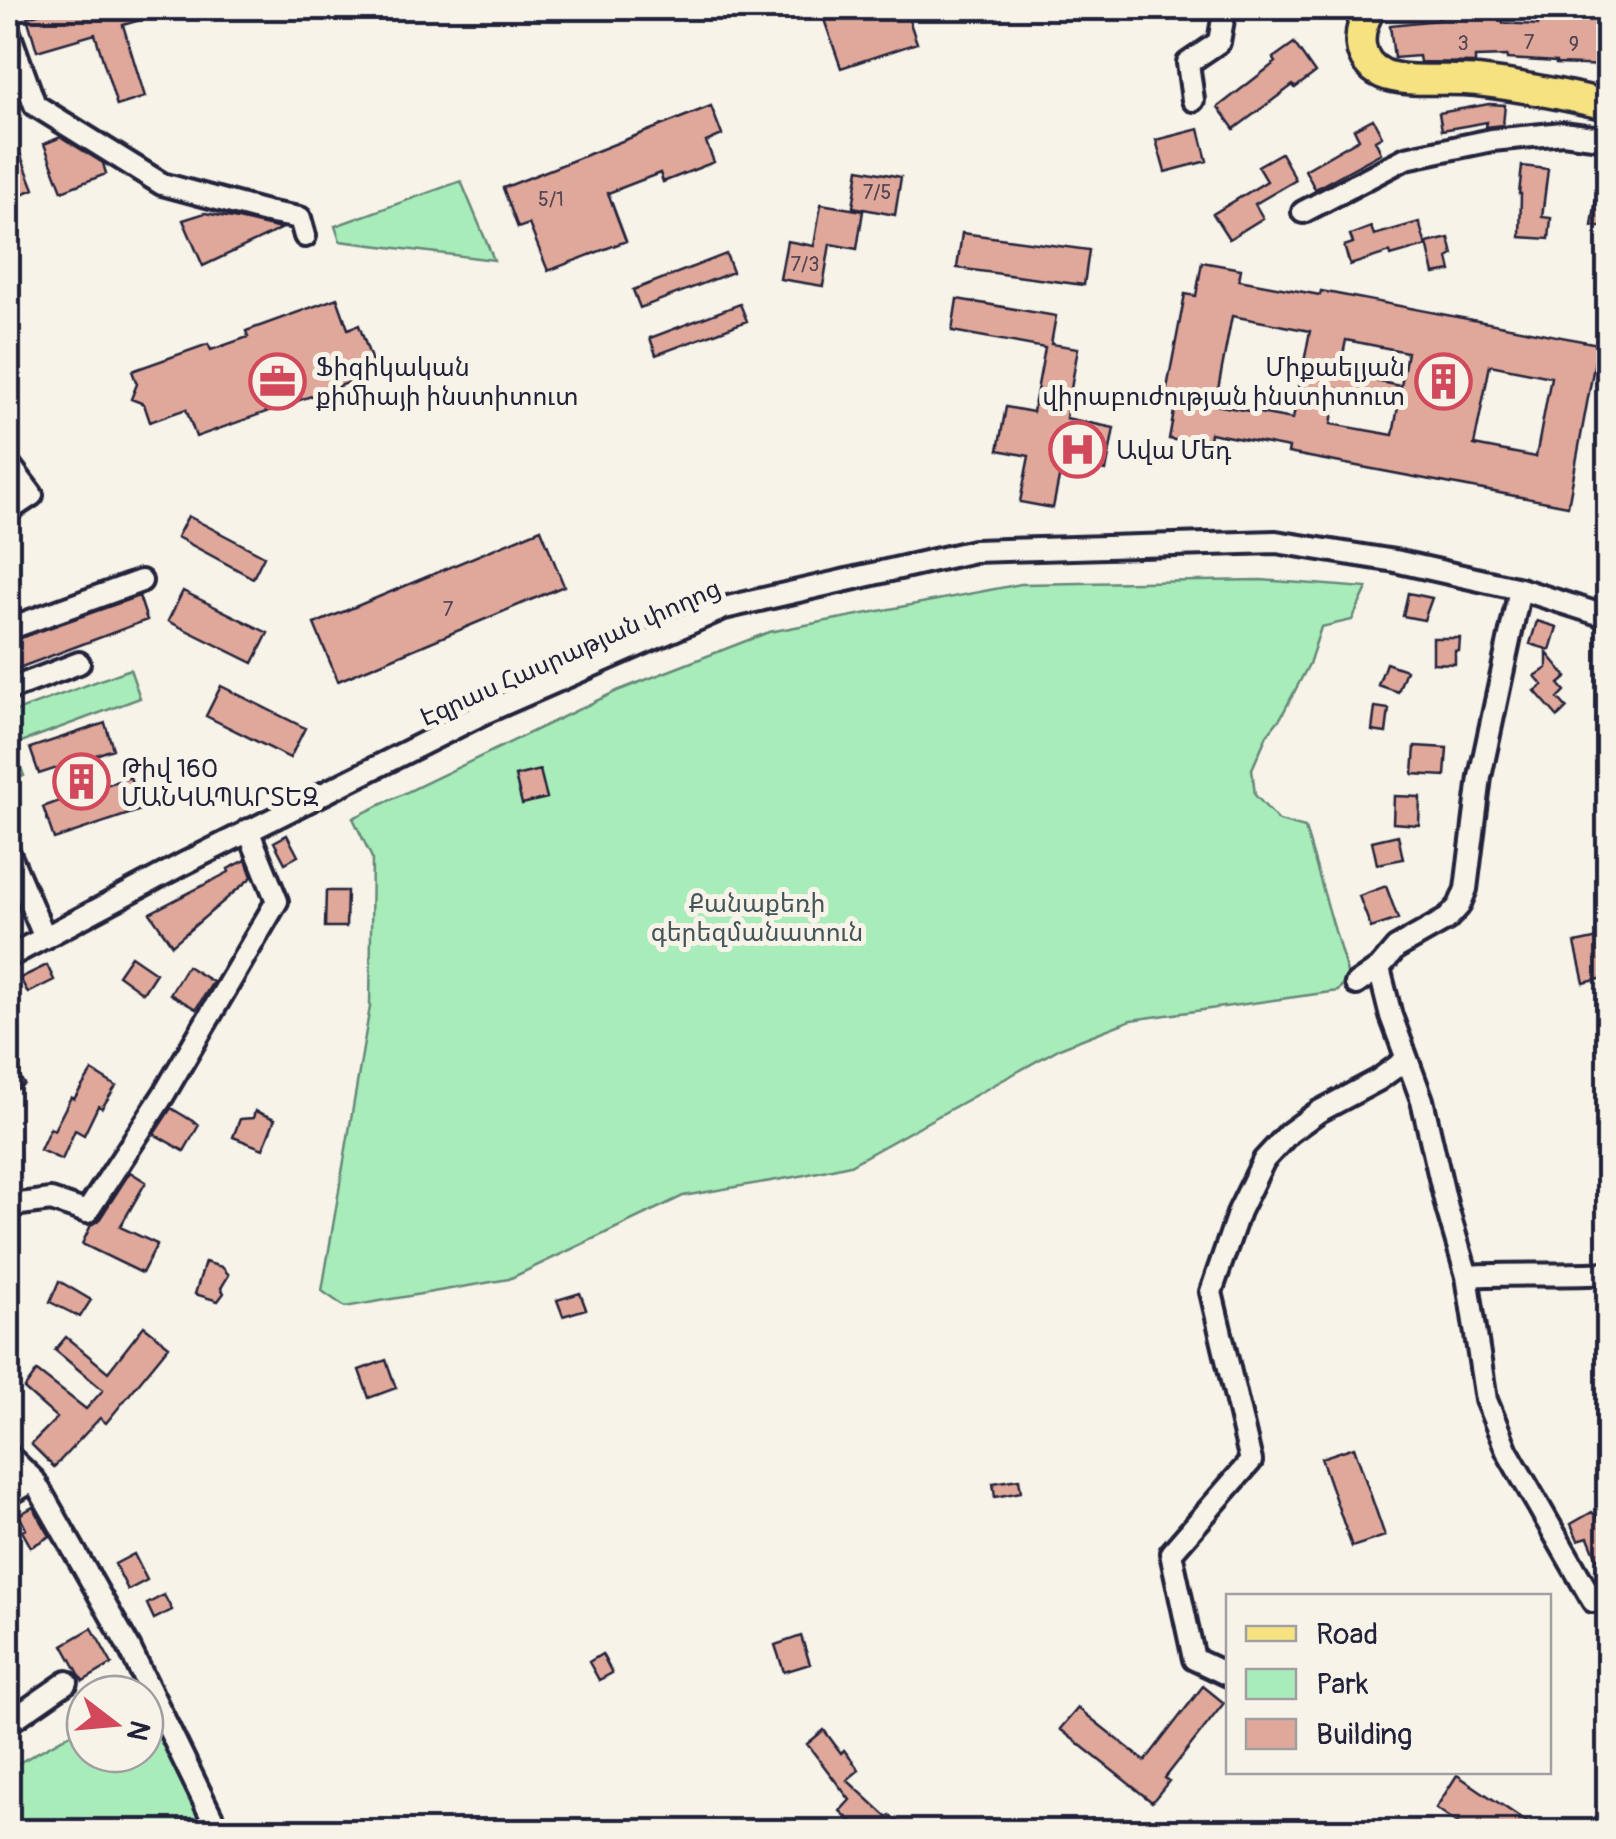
<svg xmlns="http://www.w3.org/2000/svg" width="1616" height="1839" font-family="Pangolin,'Noto Sans Armenian',sans-serif">
<style>
.green{fill:#a8edb9;stroke:#65887a;stroke-width:2.5}
.building{fill:#e0a89a;stroke:#22223b;stroke-width:2.5;fill-rule:evenodd}
.lines{fill:none;stroke-linecap:round;stroke-linejoin:round}
.minor-casing{stroke:#22223b;stroke-width:28}
.major-casing{stroke:#22223b;stroke-width:35}
.minor{stroke:#f7f3e8;stroke-width:20}
.major{stroke:#f7e281;stroke-width:28}
.labels{text-anchor:middle;stroke-width:10;stroke-linejoin:round;paint-order:stroke}
.number-label{font-size:20px;fill:#524453}
.poi-label{font-size:25px;fill:#22223b;stroke:#f7f3e8;text-anchor:start}
.street-label{font-size:25px;fill:#22223b;stroke:#f7f3e8}
.park-label{font-size:25px;fill:#44555a;stroke:#f7f3e8}
</style>
<rect width="100%" height="100%" fill="#f7f3e8"/>
<filter id="ink" filterUnits="userSpaceOnUse"><feTurbulence type="fractalNoise" baseFrequency=".01" numOctaves="2"/><feDisplacementMap in="SourceGraphic" scale="20" xChannelSelector="R" yChannelSelector="G"/><feConvolveMatrix kernelMatrix="1 2 1 2 8 2 1 2 1" color-interpolation-filters="sRGB"/></filter>
<g filter="url(#ink)">
<!-- green -->
<path class="green" d="M461 181 494 260 340 241 335 226Z
M1261 580 1367 588 1352 620 1321 627 1309 664 1281 717 1267 735 1252 769 1255 795 1279 821 1305 828 1348 976 1338 991 1131 1020 1062 1047 850 1165 800 1176 683 1196 509 1279 345 1307 322 1291 370 1007 372 858 353 818 617 691 769 632 1021 584Z
M130 669 140 698 13 745 24 776 8 781V714Z
M145 1711 183 1781 204 1831H8V1769L85 1726V1754H145Z"/>
<!-- building -->
<path class="building" d="M60 8H170L171 11 123 25 145 97 117 106 95 34 37 51 27 17Z
M820 8H905L917 43 841 68Z
M1438 8H1473V13L1502 12 1503 23 1538 25V16H1544V8H1607L1608 66 1556 64V62L1507 59V56L1475 57V63L1420 62 1419 56 1394 58 1390 25 1439 20Z
M1294 43 1315 73 1295 88 1293 85 1234 129 1218 107 1276 62 1273 58Z
M1489 104 1505 105 1503 125 1486 127 1487 122 1442 130 1439 113Z
M711 106 722 135 706 142 714 162 663 182 660 173 608 193 626 241 548 271 529 224 518 228 503 188Z
M1373 119 1382 136 1375 140 1381 153 1315 189 1305 170 1359 139 1354 129Z
M1199 129 1207 161 1165 172 1156 140Z
M61 137 103 163 106 174 62 191 44 144Z
M19 151 34 189 8 200V156Z
M1281 153 1296 180 1255 204 1263 218 1229 239 1213 214 1267 181 1258 166Z
M1522 166 1548 169 1542 217 1551 218 1549 239 1520 237 1521 194H1519Z
M859 169 901 177 895 215 853 207Z
M1596 198 1608 199V228L1592 226Z
M821 204 863 211 857 249 830 244 823 286 780 279 787 241 814 246Z
M205 213 238 219 281 229 203 266 183 220Z
M1419 222 1426 246 1391 256 1390 252 1350 265 1344 246 1353 243 1350 235 1371 227 1374 235Z
M962 233 1089 250 1084 285 957 268Z
M1449 238 1453 255 1448 258 1451 271 1434 274 1427 243Z
M726 254 733 272 640 308 633 290Z
M1202 262 1241 269 1239 280 1320 295 1321 291 1598 344 1568 506 1288 453 1289 448 1210 433 1208 446 1169 439 1175 406 1164 404 1185 294 1196 296ZM1232 316 1310 331 1293 419 1215 405ZM1346 340 1407 352 1401 386 1339 374ZM1490 365 1551 377 1536 457 1474 445ZM1337 389 1399 401 1393 435 1331 424Z
M337 298 348 329 359 325 376 373 196 437 186 409 150 422 144 404 131 399 137 384 132 371 208 344 211 350 248 337 246 331Z
M957 299 1056 316 1051 344 1078 348 1066 418 1114 428 1106 471 1062 463 1053 508 1020 502 1029 456 998 450 1006 407 1033 412 1045 348 952 331Z
M740 304 747 321 656 355 650 338Z
M188 516 264 556 253 578 177 537Z
M541 529 564 586 338 681 314 624Z
M183 591 268 633 253 663 168 621Z
M1408 593 1432 598 1424 620 1403 616Z
M139 596 147 620 8 672V642Z
M1537 621 1557 627 1550 650 1530 644Z
M1433 638H1460L1459 651H1455V664L1433 663Z
M1547 653 1567 677 1559 684 1565 691 1558 698 1567 708 1558 717 1535 691 1543 685 1535 676 1547 668Z
M1386 663 1406 670 1398 692 1378 685Z
M221 686 305 728 290 758 206 716Z
M1375 707 1389 709 1386 733 1372 731Z
M105 723 113 749 87 758 97 788 130 777 141 810 54 839 43 807 73 796 63 766 39 774 30 748Z
M1415 746 1447 748 1445 776 1413 774Z
M540 770 547 798 522 804 515 776Z
M1394 796 1420 797 1419 825 1393 823Z
M287 835 298 856 285 863 274 842Z
M1398 835 1403 859 1377 864 1372 841Z
M246 860 252 877 172 945 150 913 229 872 228 869Z
M1386 886 1398 919 1371 928 1359 896Z
M326 891H347L346 927H325Z
M1608 936V977L1584 983 1575 943Z
M131 956 156 973 143 993 118 975Z
M47 965 54 980 28 993 20 978Z
M187 966 213 982 196 1009 170 994Z
M8 1057 24 1084 8 1095Z
M92 1071 116 1086 102 1108 98 1106 84 1135 75 1130 62 1160 40 1150 50 1128 54 1130 71 1097 74 1099Z
M171 1108 199 1125 184 1151 154 1134Z
M255 1111 275 1119 263 1149 233 1137 240 1119 253 1118Z
M130 1172 146 1182 120 1227 157 1244 142 1273 82 1244 91 1225 99 1220Z
M205 1262 222 1267 229 1275 221 1288 224 1293 218 1301 195 1294Z
M59 1281 91 1300 80 1317 50 1302Z
M580 1293 586 1309 563 1316 557 1300Z
M144 1326 169 1346 106 1423 100 1418 54 1467 31 1444 57 1418 24 1389 37 1371 86 1409 103 1390 55 1350 66 1337 108 1372Z
M386 1360 396 1388 369 1398 359 1370Z
M1354 1447 1385 1536 1352 1547 1321 1458Z
M1019 1479 1021 1492 995 1497 993 1483Z
M33 1507 50 1536 31 1547 22 1531 26 1529 19 1515Z
M1608 1511V1585L1588 1537 1578 1540 1571 1524 1592 1512 1597 1517Z
M134 1554 147 1580 128 1590 115 1564Z
M164 1595 172 1610 154 1619 147 1604Z
M92 1628 112 1664 83 1681 63 1645Z
M801 1636 810 1664 784 1672 775 1645Z
M602 1654 612 1673 599 1680 589 1662Z
M1203 1686 1224 1703 1165 1778 1169 1781 1152 1802 1060 1729 1078 1708 1145 1761Z
M824 1730 841 1753 844 1750 859 1770 847 1780 887 1817 890 1815 909 1832H862L840 1811 850 1800 807 1744Z
M1457 1775 1542 1832H1471L1436 1808Z"/>
<g class="lines">
<defs>
<path id="minor" d="M8 30 35 105 162 184 266 212 300 218 305 236
M1193 100 1188 63 1219 42 1225 8
M1303 212 1406 158 1492 140 1563 133 1608 139
M8 463 32 495 8 511
M8 629 141 581
M8 690 79 663
M8 851 45 938
M8 957 181 865 486 712 724 608 974 551 1276 542 1395 561 1520 589 1608 617
M1356 984 1379 968 1396 948 1447 919 1459 906 1466 889 1480 777 1520 589
M1407 1059 1422 1100 1447 1208 1467 1276 1486 1400 1507 1451 1593 1601
M8 1204 13 1205 51 1200 87 1212 164 1094 277 901 248 830
M1467 1276C1514 1273 1561 1276 1608 1273
M8 1455 34 1480 130 1649 219 1832
M8 1495 34 1480
M1228 1675 1194 1659 1171 1553 1251 1461 1211 1292 1239 1211 1264 1160 1289 1133 1318 1112 1378 1080 1407 1059 1391 1016 1379 968
M8 1723 67 1682"/>
<path id="major" d="M1371 8C1356 31 1355 61 1383 74 1406 84 1451 77 1477 81 1521 86 1565 95 1608 105"/>
</defs>
<!-- minor casing -->
<use href="#minor" class="minor-casing"/>
<!-- major casing -->
<use href="#major" class="major-casing"/>
<!-- minor -->
<use href="#minor" class="minor"/>
<!-- major -->
<use href="#major" class="major"/>
</g>
</g>
<!-- icons -->
<defs>
<symbol id="office-ring" viewBox="-11 -11 22 22"><circle r="9.5" fill="#f7f3e8" stroke="#d1495b" stroke-width="1.5"/><path d="M-6-3h4V-5.5h4V-3h4V5H-6ZM-1-4.5V-3h2v-1.5ZM-6 0V1H6V0Z" fill="#d1495b"/></symbol>
<symbol id="building-ring" viewBox="-11 -11 22 22"><circle r="9.5" fill="#f7f3e8" stroke="#d1495b" stroke-width="1.5"/><path d="M-4-6H4V6H1V3H-1V6H-4ZM-2.5-4.3h1.7v1.8h-1.7ZM.8-4.3h1.7v1.8H.8ZM-2.5-1h1.7V.8h-1.7ZM.8-1h1.7V.8H.8Z" fill="#d1495b"/></symbol>
<symbol id="hospital-ring" viewBox="-11 -11 22 22"><circle r="9.5" fill="#f7f3e8" stroke="#d1495b" stroke-width="1.5"/><path d="M-5-5h3v3.5h4V-5h3V5h-3V1.5h-4V5h-3Z" fill="#d1495b"/></symbol>
</defs>
<g fill-rule="evenodd">
<use href="#office-ring" x="246" y="350" width="63" height="63"/>
<use href="#building-ring" x="1412" y="350" width="63" height="63"/>
<use href="#hospital-ring" x="1046" y="418" width="63" height="63"/>
<use href="#building-ring" x="50" y="750" width="63" height="63"/>
</g>
<g class="labels">
<!-- number labels -->
<g class="number-label">
<text x="1529" y="49">7</text>
<text x="1463" y="50">3</text>
<text x="1574" y="51">9</text>
<text x="877" y="199">7/5</text>
<text x="551" y="206">5/1</text>
<text x="805" y="271">7/3</text>
<text x="448" y="616">7</text>
</g>
<!-- poi labels -->
<g class="poi-label">
<text x="316" y="376">Ֆիզիկական<tspan x="316" dy="29">քիմիայի ինստիտուտ</tspan></text>
<text x="1405" y="376" text-anchor="end">Միքաելյան<tspan x="1405" dy="29">վիրաբուժության ինստիտուտ</tspan></text>
<text x="1116" y="459">Ավա Մեդ</text>
<text x="121" y="777">Թիվ 160<tspan x="121" dy="29">ՄԱՆԿԱՊԱՐՏԵԶ</tspan></text>
</g>
<!-- street labels -->
<g class="street-label">
<text transform="translate(570 652) rotate(-24)" y="9">Էզրաս Հասրաթյան փողոց</text>
</g>
<!-- park labels -->
<g class="park-label">
<text x="757" y="912">Քանաքեռի<tspan x="757" dy="29">գերեզմանատուն</tspan></text>
</g>
</g>
<!-- margin -->
<rect width="1616" height="1839" fill="none" stroke="#f7f3e8" stroke-width="40"/>
<rect x="20" y="20" width="1576" height="1799" fill="none" stroke="#22223b" stroke-width="4" filter="url(#ink)"/>
<!-- legend -->
<rect x="1226" y="1594" width="325" height="180" fill="#f7f3e8" stroke="#a29fa3" stroke-width="2.5"/>
<rect x="1246" y="1626" width="50" height="15" fill="#f7e281" stroke="#a29fa3" stroke-width="2.5"/>
<text x="1316" y="1644" font-size="30" fill="#22223b">Road</text>
<rect x="1246" y="1669" width="50" height="30" fill="#a8edb9" stroke="#a29fa3" stroke-width="2.5"/>
<text x="1316" y="1694" font-size="30" fill="#22223b">Park</text>
<rect x="1246" y="1719" width="50" height="30" fill="#e0a89a" stroke="#a29fa3" stroke-width="2.5"/>
<text x="1316" y="1744" font-size="30" fill="#22223b">Building</text>
<!-- north arrow -->
<g transform="translate(115 1724) rotate(106)"><circle r="48" fill="#f7f3e8" stroke="#a29fa3" stroke-width="2.5"/>
<path d="M0-8L18 38L0 25L-18 38Z" fill="#d1495b"/>
<text y="-15" font-size="28" font-weight="bold" text-anchor="middle" fill="#22223b">N</text>
</g>
</svg>
